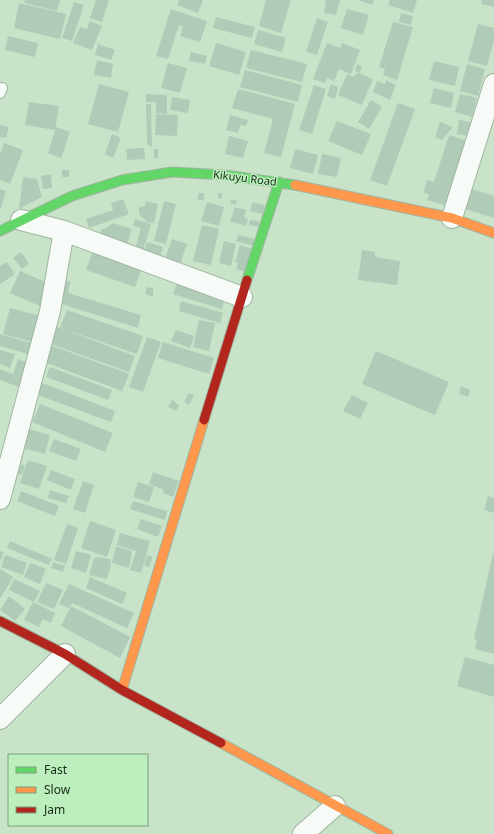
<svg xmlns="http://www.w3.org/2000/svg" width="494" height="834" font-family="'Noto Sans',sans-serif">
<style>
.building{fill:#b1cbb9}
.lines{fill:none;stroke-linecap:round;stroke-linejoin:round}
.lane-casing{stroke:#9fb5a0;stroke-width:12}
.street-casing{stroke:#9fb5a0;stroke-width:22}
.fast-casing{stroke:#9fb5a0;stroke-width:11}
.slow-casing{stroke:#9fb5a0;stroke-width:11}
.jam-casing{stroke:#9fb5a0;stroke-width:11}
.lane{stroke:#f7fbf7;stroke-width:10}
.street{stroke:#f7fbf7;stroke-width:20}
.fast{stroke:#63d668;stroke-width:9}
.slow{stroke:#ff974d;stroke-width:9}
.jam{stroke:#b3261e;stroke-width:9}
.labels{text-anchor:middle;stroke-width:3;stroke-linejoin:round;paint-order:stroke}
.street-label{font-size:11px;fill:#182b19;stroke:#bcefbd}
</style>
<rect width="100%" height="100%" fill="#c8e3c8"/>
<!-- building -->
<path class="building" d="M25 0H60L57 11 24 3Z
M96 0H109L102 22 90 18Z
M179 0H203L198 13 177 5Z
M266 0H291L281 33 259 26Z
M323 0H340L336 15 324 13 326 1Z
M358 0H374L372 5Z
M390 0H417L413 13 388 5Z
M482 0H494V7L481 4Z
M74 2 84 5 72 41 62 38Z
M19 3 66 14 60 39 14 28Z
M171 9 207 21 200 42 180 36 183 27 179 25 168 59 156 56Z
M347 9 369 15 363 35 341 28Z
M401 13 413 16 411 25 399 22Z
M216 17 255 27 252 38 213 28Z
M317 18 328 22 317 55 306 52Z
M90 21 102 26 92 50 73 43 80 27 87 29Z
M393 22 413 27 397 80 383 75 385 69 379 67Z
M478 24 494 28V40L487 66 468 61Z
M258 30 286 38 282 52 254 44Z
M8 36 38 43 35 57 5 50Z
M216 43 246 52 239 75 209 66Z
M327 43 340 48 342 43 360 50 351 74 339 69 334 81 327 78 325 83 313 79Z
M98 44 115 50 111 60 95 55Z
M251 50 307 64 302 82 246 68Z
M191 52 207 56 205 64 189 61Z
M97 60 113 64 111 78 94 75Z
M434 61 459 67 455 86 429 80Z
M168 63 187 68 180 93 161 88Z
M357 64 362 66 360 73 355 71Z
M467 64 485 69 478 96 460 91Z
M245 70 302 85 298 102 240 87Z
M358 73 373 79 362 105 338 95 347 74 353 77Z
M386 80 396 85 390 100 373 92 377 81 385 84Z
M99 84 129 92 118 132 88 124Z
M331 84 338 87 335 99 327 96Z
M314 85 326 89 312 134 299 130Z
M434 88 454 93 451 108 430 103Z
M238 89 295 104 281 157 264 153 273 119 232 108Z
M146 94 167 95V114L156 113V102H146Z
M460 94 477 98 472 117 455 112Z
M172 97 190 100 188 113 170 110Z
M371 100 382 107 369 129 358 122Z
M29 102 59 106 55 130 25 125Z
M398 103 415 109 387 186 370 180Z
M146 104H151L152 147 147 144Z
M156 114 178 115 177 136 155 135Z
M230 115 248 120 246 126 240 125 238 133 226 130Z
M459 120 471 122 469 136 457 134Z
M337 121 371 134 362 155 328 141Z
M440 122 453 127 442 140 435 137Z
M0 125 9 127 6 138 0 137Z
M56 127 70 132 61 158 48 153Z
M112 134 121 138 113 158 105 154Z
M449 135 471 142 447 206 427 200 429 194 423 193 427 180 434 182Z
M229 136 248 141 243 158 225 154Z
M4 143 23 150 10 184 0 180V154Z
M144 148 145 159 127 160 126 149Z
M154 149H158V158H154Z
M295 149 318 155 313 174 290 168Z
M322 154 341 158 337 177 318 174Z
M62 170H69V177H62Z
M51 174 52 188 43 189 41 176Z
M23 177 37 179 42 197 19 209Z
M0 189 6 191 0 211Z
M471 189 494 196V218L465 209Z
M198 193H204V200H198Z
M218 193H222L221 199 218 198Z
M123 199 129 214 89 228 86 219 113 210 111 203Z
M231 199 237 201 236 205 230 203Z
M146 201 158 204 154 223 147 222 139 214V207L145 206Z
M164 201 176 204 166 244 154 241Z
M207 202 224 207 219 226 201 221Z
M252 203 265 205 263 214 250 211Z
M235 207 246 210 244 217 248 219 246 226 230 221Z
M135 219 151 224 143 251 135 249 141 228 133 226Z
M250 220 259 221V227L249 225Z
M113 223 132 229 126 247 87 229 101 234V229H104Z
M202 225 219 229 211 265 193 261Z
M238 235 256 239 254 246 236 241Z
M172 239 187 244 180 264 165 259Z
M224 241 236 244 231 266 219 263Z
M147 242 163 247 160 257 144 252Z
M240 245 252 249 245 272 236 269 238 263 235 262Z
M94 248 143 265 135 287 86 270Z
M362 250 375 252V257L400 261 397 285 358 280Z
M21 252 29 264 22 269 13 258Z
M7 262 15 274 0 284V266Z
M20 271 50 284 40 306 10 293Z
M59 278 71 282 68 291 71 294 141 315 138 328 52 301Z
M177 283 225 297 222 309 173 294Z
M147 287 153 288V297L145 294Z
M181 301 223 313 220 323 179 311Z
M10 308 40 316 33 342 3 334Z
M67 310 143 336 137 354 60 328Z
M199 320 215 323 209 351 193 347Z
M57 327 135 356 129 372 51 344Z
M176 330 194 336 190 348 171 341Z
M0 334 34 344 31 355 0 346Z
M147 337 161 342 143 392 129 387Z
M163 342 214 358 209 374 158 358Z
M50 345 129 374 122 391 44 362Z
M0 350 15 354 10 368 0 364Z
M376 351 449 382 435 415 362 384Z
M18 359 28 363 19 387 0 380V369L13 374Z
M50 367 112 390 108 400 46 377Z
M40 382 115 411 111 422 35 394Z
M461 386 470 390 468 397 459 394Z
M189 393 194 395 189 405 184 402Z
M352 395 368 403 360 419 343 411Z
M172 400 179 405 176 411 168 407Z
M40 404 113 433 105 452 32 422Z
M29 429 50 435 45 454 23 448Z
M54 439 81 449 76 461 49 451Z
M28 460 47 466 39 489 20 483Z
M21 464 25 466 22 475 18 474Z
M51 470 75 479 71 490 47 480Z
M153 472 179 481 173 497 163 493 164 490 149 484Z
M83 481 94 485 85 513 73 509Z
M138 482 154 487 149 502 133 497Z
M50 490 69 496 66 503 48 498Z
M21 491 59 506 55 516 17 501Z
M488 496 494 498V513L484 510Z
M133 501 167 511 165 520 130 509Z
M141 519 162 526 158 537 137 529Z
M90 521 116 530 107 557 81 548Z
M67 524 78 528 66 564 54 560Z
M120 533 150 541 141 573 130 570 136 551 117 545Z
M10 541 52 559 49 565 7 548Z
M116 546 132 551 129 568 112 563Z
M0 551 4 552 0 562Z
M76 551 91 555 86 573 71 568Z
M493 553 494 554V654L475 649 477 640 474 639Z
M5 555 27 563 23 575 1 567Z
M147 555 153 557 149 567 144 565Z
M97 557 110 559 111 565 107 579 89 575 94 558Z
M53 562 65 566 63 572 51 568Z
M30 563 46 569 40 584 24 577Z
M0 569 13 577 0 599Z
M90 577 127 593 122 604 86 588Z
M14 579 40 591 34 602 9 590Z
M46 583 63 590 54 609 37 602Z
M69 584 134 613 127 628 72 603 69 608 59 604Z
M9 596 25 609 15 621 0 610Z
M33 602 55 613 51 623 43 619 39 627 24 620Z
M71 606 130 637 120 658 61 626Z
M465 657 494 665V697L457 686Z"/>
<g class="lines">
<defs>
<path id="lane" d="M0 93 2 88"/>
<path id="street" d="M452 218 494 84
M21 220 64 231 242 297
M0 499 50 311 64 231
M0 719 65 654
M303 834 335 806"/>
<path id="fast" d="M0 231 72 196 122 180 172 172 225 175 295 185
M247 280 279 182"/>
<path id="slow" d="M295 185 452 218 494 233
M122 690 204 420
M221 743 388 834"/>
<path id="jam" d="M204 420 247 280
M0 621 65 654 122 690 221 743"/>
</defs>
<!-- lane casing -->
<use href="#lane" class="lane-casing"/>
<!-- street casing -->
<use href="#street" class="street-casing"/>
<!-- fast casing -->
<use href="#fast" class="fast-casing"/>
<!-- slow casing -->
<use href="#slow" class="slow-casing"/>
<!-- jam casing -->
<use href="#jam" class="jam-casing"/>
<!-- lane -->
<use href="#lane" class="lane"/>
<!-- street -->
<use href="#street" class="street"/>
<!-- fast -->
<use href="#fast" class="fast"/>
<!-- slow -->
<use href="#slow" class="slow"/>
<!-- jam -->
<use href="#jam" class="jam"/>
</g>
<g class="labels">
<!-- street labels -->
<g class="street-label">
<text transform="translate(245 178) rotate(7)" y="4">Kikuyu Road</text>
</g>
</g>
<!-- legend -->
<rect x="8" y="754" width="140" height="72" fill="#bcefbd" stroke="#7aa17b"/>
<rect x="16" y="767" width="20" height="6" fill="#63d668" stroke="#7aa17b"/>
<text x="44" y="774" font-size="12" fill="#182b19">Fast</text>
<rect x="16" y="787" width="20" height="6" fill="#ff974d" stroke="#7aa17b"/>
<text x="44" y="794" font-size="12" fill="#182b19">Slow</text>
<rect x="16" y="807" width="20" height="6" fill="#b3261e" stroke="#7aa17b"/>
<text x="44" y="814" font-size="12" fill="#182b19">Jam</text>
</svg>
